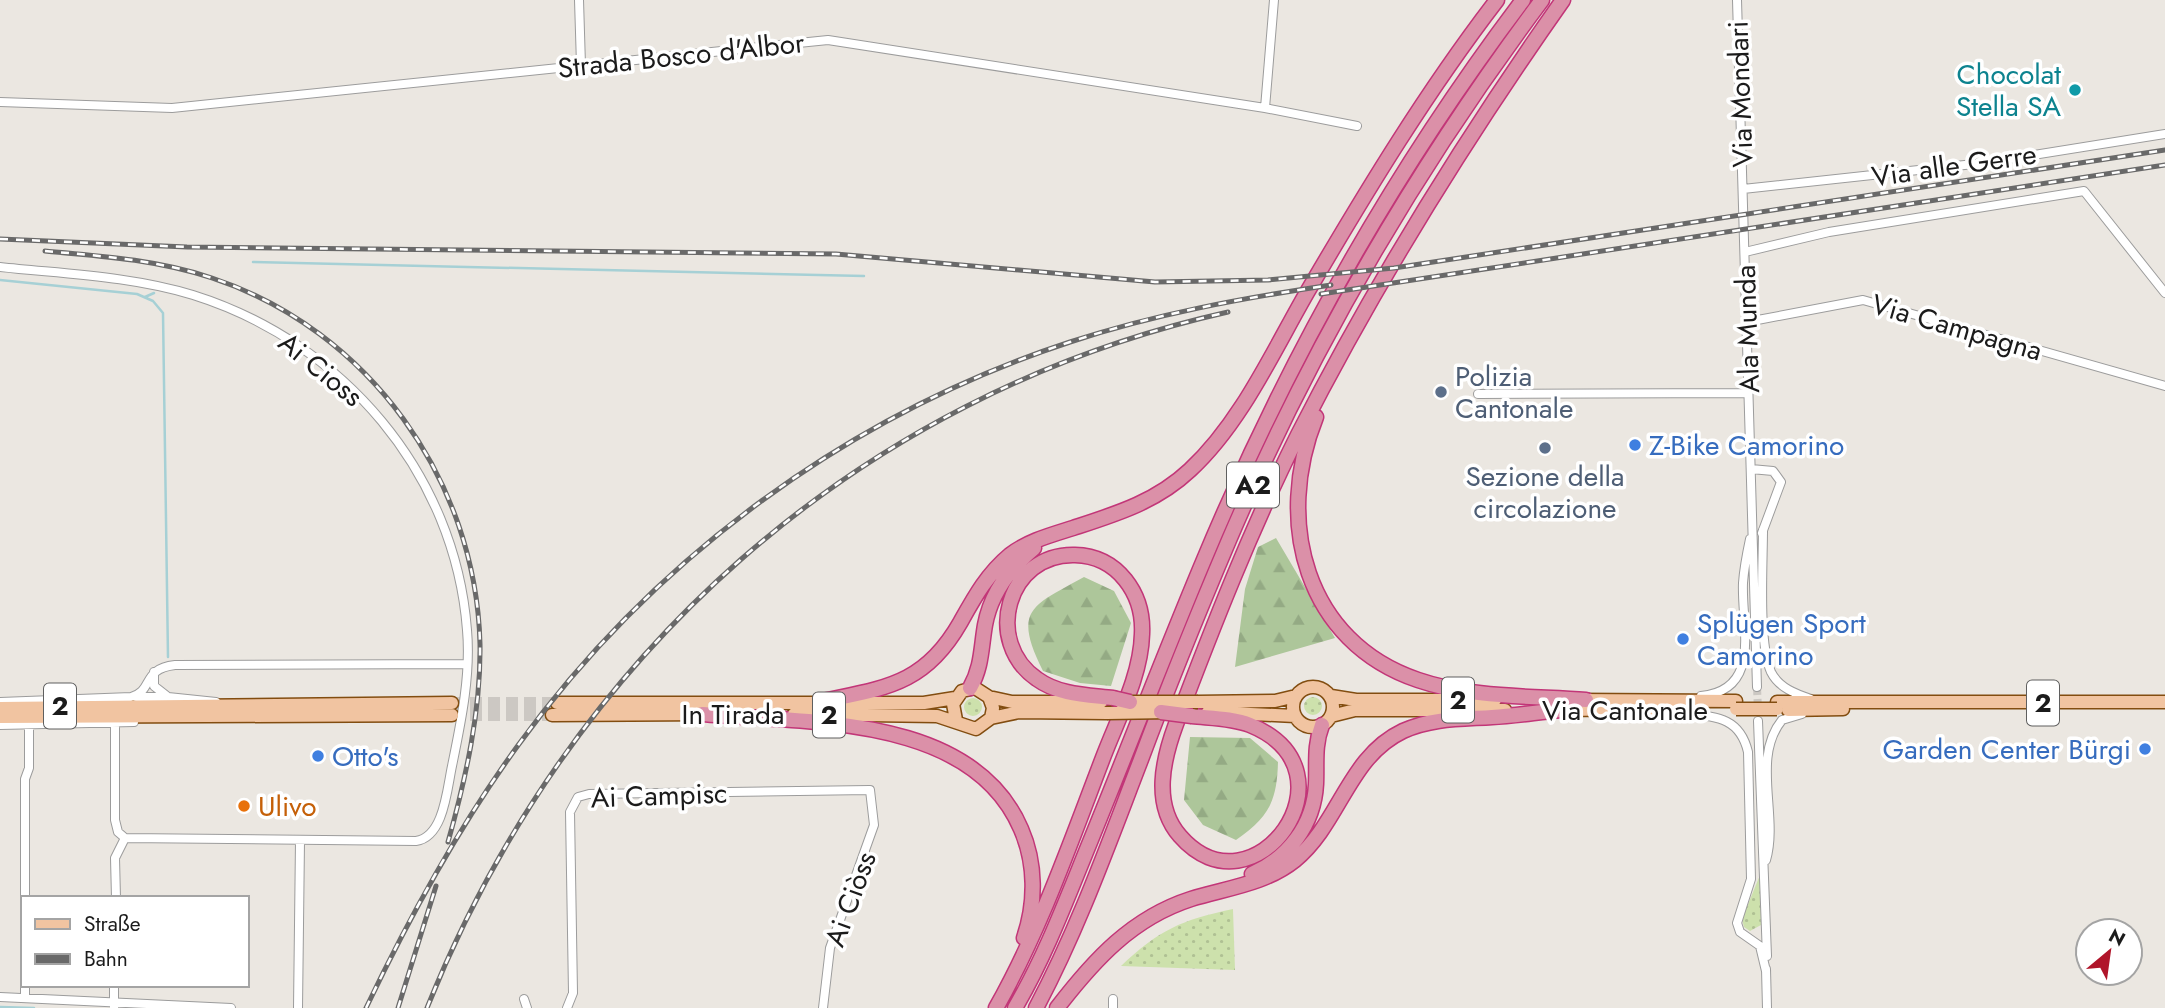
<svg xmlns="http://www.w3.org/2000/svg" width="2165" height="1008" font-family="Jost,sans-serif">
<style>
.grass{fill:url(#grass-dots)}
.forest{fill:url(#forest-firs)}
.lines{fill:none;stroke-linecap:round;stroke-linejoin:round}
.stream{stroke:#a6d0d5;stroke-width:2.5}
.minor-tunnel{stroke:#ccc8c3;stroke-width:8;stroke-dasharray:8 4;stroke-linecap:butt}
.primary-tunnel{stroke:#ccc8c3;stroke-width:12;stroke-dasharray:12 6;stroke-linecap:butt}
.minor-casing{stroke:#9c9c9c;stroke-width:10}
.primary-casing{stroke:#824d10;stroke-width:15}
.motorway-casing{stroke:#c23678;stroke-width:17}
.minor{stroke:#fff;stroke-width:8}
.primary{stroke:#f1c4a1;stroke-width:12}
.motorway{stroke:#db90a8;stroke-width:14}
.rail-casing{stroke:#696969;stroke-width:5}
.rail{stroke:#fff;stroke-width:2.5;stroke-dasharray:8;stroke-linecap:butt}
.primary-bridge-casing{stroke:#824d10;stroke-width:15;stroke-linecap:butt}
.motorway-bridge-casing{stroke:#c23678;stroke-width:17;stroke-linecap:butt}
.primary-bridge{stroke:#f1c4a1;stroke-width:12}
.motorway-bridge{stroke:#db90a8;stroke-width:14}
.culture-dot{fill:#0f9aa8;stroke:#fff;stroke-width:2.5}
.service-dot{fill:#5c6f8a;stroke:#fff;stroke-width:2.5}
.shop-dot{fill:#3f7fe0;stroke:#fff;stroke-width:2.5}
.food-dot{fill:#e8710a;stroke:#fff;stroke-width:2.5}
.labels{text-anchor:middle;stroke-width:7;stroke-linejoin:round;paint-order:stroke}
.shield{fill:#fff;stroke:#5f5f5f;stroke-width:2}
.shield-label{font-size:26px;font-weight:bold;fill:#1b1b1b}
.street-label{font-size:28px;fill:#1b1b1b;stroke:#fff}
.culture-label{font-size:28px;fill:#0d838f;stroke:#fff;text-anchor:end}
.service-label{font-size:28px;fill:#4e5e75;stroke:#fff;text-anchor:start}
.shop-label{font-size:28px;fill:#366cbe;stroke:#fff;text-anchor:start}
.food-label{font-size:28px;fill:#c56008;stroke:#fff;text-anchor:start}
</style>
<defs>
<pattern id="grass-dots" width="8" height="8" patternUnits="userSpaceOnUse" patternTransform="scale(1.75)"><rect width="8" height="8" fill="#cde1ac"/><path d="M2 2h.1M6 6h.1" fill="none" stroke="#afc093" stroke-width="1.8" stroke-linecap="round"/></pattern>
<pattern id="forest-firs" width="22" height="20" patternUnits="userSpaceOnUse" patternTransform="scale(1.75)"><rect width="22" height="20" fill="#adc69a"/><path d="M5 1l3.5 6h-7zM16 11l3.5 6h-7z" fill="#94aa84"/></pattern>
</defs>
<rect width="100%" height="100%" fill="#ebe7e1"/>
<!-- grass -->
<path class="grass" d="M1304 706a9 9 0 1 1 18 0a9 9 0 1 1-18 0Z
M964 707a9 9 0 1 1 18 0a9 9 0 1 1-18 0Z
M1760 875 1761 925 1750 931 1744 927 1742 919Z
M1233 909 1235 970 1121 966C1159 930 1181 920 1233 909Z"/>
<!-- forest -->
<path class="forest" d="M1276 538 1335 638 1235 667 1245 589 1258 547Z
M1084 577 1114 591 1131 623 1111 686 1080 683 1043 671C1012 609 1032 606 1084 577Z
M1190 737 1250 738 1278 762C1277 801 1269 817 1236 840L1203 825 1184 800Z"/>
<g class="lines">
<!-- stream -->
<path class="stream" d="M253 262 864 276
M0 280 137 294 153 301 163 313 168 657
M145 297 154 293
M0 1007 34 1008"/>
<!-- minor-tunnel -->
<path class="minor-tunnel" d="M1757 687 1758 711"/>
<!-- primary-tunnel -->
<path class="primary-tunnel" d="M452 703H557
M452 715H552"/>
<defs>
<path id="minor" d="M579 0 581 65
M1737 0 1757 687
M0 102 172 108 828 40 1265 108 1357 126
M1265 108 1274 0
M1743 189 1983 163 2165 134
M1745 252 1829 232 2084 191 2165 293
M0 267C64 274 131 276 193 295 343 342 455 473 467 630 471 675 461 722 452 766 447 789 444 837 416 841L125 838
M1747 322 1863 300 2165 386
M1478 394 1748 393
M1751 469 1773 471 1781 482 1762 533
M1763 530C1763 564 1758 643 1771 672 1779 688 1796 694 1811 699
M154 672V686L168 697 216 702
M1701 696C1763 690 1741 625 1743 583 1744 568 1747 553 1750 539
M136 697H165
M0 702 131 697C154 691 141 669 175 665L466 664
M1679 713C1711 717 1739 714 1748 752L1751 879 1737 923 1740 932 1760 946 1766 971
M1758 721 1767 956
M115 723V820L118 832 125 838
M0 725 134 722
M1766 860C1779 816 1751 758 1782 720L1802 714
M25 898V779L29 768V725
M116 898 115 858 125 838
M1766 969 1767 1008
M0 997 231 1008
M25 998V985
M524 999 527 1008
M114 1008V985
M298 1008 300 841
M567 1008 573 993 570 812 578 797 589 794 870 790 874 825 830 948 823 1008
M1113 1008V999"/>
<path id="primary" d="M1293 707a20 20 0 1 1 40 0a20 20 0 1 1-40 0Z
M1331 696 1356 700H1495
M989 697 1012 702H1101
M1576 700 1736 701
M1198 702 1275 701 1296 696
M1777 702H2165
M557 703H924L955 698
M0 708 452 703
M1551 710 1684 709
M1788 710 1843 709
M1208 712 1295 716
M794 714 937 716 976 729 991 718 993 708 989 697 975 688 962 691 953 704 956 720
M552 715 709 714
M1331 716 1355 710H1505
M0 717 452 715
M991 718 1019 712 1107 713"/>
<path id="motorway" d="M1316 417C1274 521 1305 642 1418 680 1470 698 1532 696 1586 700
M970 688C982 667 981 648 985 625 991 592 1010 568 1034 548
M819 702C883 688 924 686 960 623 974 598 987 574 1010 555 1028 541 1051 535 1073 528 1116 514 1156 502 1190 470 1242 422 1274 349 1309 289 1367 190 1427 91 1497 0
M702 714C807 723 972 714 1021 829 1036 863 1036 903 1024 938
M1192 716C1211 718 1233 718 1250 725 1363 771 1253 920 1180 836 1152 804 1163 759 1176 724 1213 626 1251 529 1298 435 1375 284 1465 139 1563 0
M1252 874C1288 858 1314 825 1316 784 1317 763 1314 746 1322 725
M996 1008C1041 928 1071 841 1104 755 1119 716 1141 675 1142 634 1144 594 1118 556 1075 555 1007 553 983 642 1037 679 1059 695 1087 695 1113 698
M1015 1008C1046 955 1067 898 1090 842 1128 749 1164 655 1203 562 1286 363 1392 173 1523 0
M1036 1008C1078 929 1108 845 1140 762 1168 687 1198 613 1229 540 1311 348 1417 167 1542 0
M1057 1008C1094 960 1132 918 1191 899 1227 888 1265 884 1295 860 1340 823 1348 757 1403 731 1432 718 1461 719 1492 717 1515 716 1538 712 1561 710"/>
</defs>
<!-- minor casing -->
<use href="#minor" class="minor-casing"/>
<!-- primary casing -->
<use href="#primary" class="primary-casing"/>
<!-- motorway casing -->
<use href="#motorway" class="motorway-casing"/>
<!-- minor -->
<use href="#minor" class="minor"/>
<!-- primary -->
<use href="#primary" class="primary"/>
<!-- motorway -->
<use href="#motorway" class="motorway"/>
<defs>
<path id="rail" d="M0 239 187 247 836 254 1155 282 1268 280 1394 268 2165 150
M45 251C102 256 158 260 212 278 369 330 476 480 480 644 481 710 466 778 448 842
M1321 294 2165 165
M366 1008C410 916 459 826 519 744 655 557 850 414 1070 342 1155 314 1243 298 1331 285
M398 1008 436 886
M427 1008C567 657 857 395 1228 312"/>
</defs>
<!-- rail casing -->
<use href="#rail" class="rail-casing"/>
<!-- rail -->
<use href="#rail" class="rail"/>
<defs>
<path id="primary-bridge" d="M1121 702H1198
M1736 709H1777
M1107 713 1170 712"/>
<path id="motorway-bridge" d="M1113 698 1130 702
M1161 712 1192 716"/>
</defs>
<!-- primary-bridge casing -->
<use href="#primary-bridge" class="primary-bridge-casing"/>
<!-- motorway-bridge casing -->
<use href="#motorway-bridge" class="motorway-bridge-casing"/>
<!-- primary-bridge -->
<use href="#primary-bridge" class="primary-bridge"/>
<!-- motorway-bridge -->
<use href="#motorway-bridge" class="motorway-bridge"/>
</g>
<!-- markers -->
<circle class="culture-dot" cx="2075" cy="90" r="7"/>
<g class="service-dot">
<circle cx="1441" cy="392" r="7"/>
<circle cx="1545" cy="448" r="7"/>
</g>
<g class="shop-dot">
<circle cx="1635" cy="445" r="7"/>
<circle cx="1683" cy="639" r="7"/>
<circle cx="2145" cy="749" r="7"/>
<circle cx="318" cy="756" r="7"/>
</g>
<circle class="food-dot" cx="244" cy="806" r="7"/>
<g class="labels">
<!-- shield labels -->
<g class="shield">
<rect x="1227" y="462.5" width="52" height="45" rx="5"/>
<rect x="1442" y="677.5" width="32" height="45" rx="5"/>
<rect x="2027" y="680.5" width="32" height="45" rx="5"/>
<rect x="44" y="683.5" width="32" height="45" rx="5"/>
<rect x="813" y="692.5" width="32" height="45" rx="5"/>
</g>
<g class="shield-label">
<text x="1253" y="494">A2</text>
<text x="1458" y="709">2</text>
<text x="2043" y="712">2</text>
<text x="60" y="715">2</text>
<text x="829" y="724">2</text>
</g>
<!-- street labels -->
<g class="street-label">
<text transform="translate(681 55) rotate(-6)" y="10">Strada Bosco d'Albor</text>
<text transform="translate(1740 94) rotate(-92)" y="10">Via Mondari</text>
<text transform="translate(1954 165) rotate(-8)" y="10">Via alle Gerre</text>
<text transform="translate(1957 327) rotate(16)" y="10">Via Campagna</text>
<text transform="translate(1747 329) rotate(-92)" y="10">Ala Munda</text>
<text transform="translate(321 369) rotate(39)" y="10">Ai Cioss</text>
<text x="1625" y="720">Via Cantonale</text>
<text x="733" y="724">In Tirada</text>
<text transform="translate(659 795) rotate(-2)" y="10">Ai Campisc</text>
<text transform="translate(850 899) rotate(-70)" y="10">Ai Ciòss</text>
</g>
<!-- culture labels -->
<g class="culture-label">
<text x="2061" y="84">Chocolat<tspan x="2061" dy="32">Stella SA</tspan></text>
</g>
<!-- service labels -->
<g class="service-label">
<text x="1455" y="386">Polizia<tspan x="1455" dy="32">Cantonale</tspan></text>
<text x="1545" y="486" text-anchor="middle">Sezione della<tspan x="1545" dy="32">circolazione</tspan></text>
</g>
<!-- shop labels -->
<g class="shop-label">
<text x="1649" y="455">Z-Bike Camorino</text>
<text x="1697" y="633">Splügen Sport<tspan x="1697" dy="32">Camorino</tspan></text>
<text x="2131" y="759" text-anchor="end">Garden Center Bürgi</text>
<text x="332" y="766">Otto's</text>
</g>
<!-- food labels -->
<g class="food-label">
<text x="258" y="816">Ulivo</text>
</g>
</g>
<!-- legend -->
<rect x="21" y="896" width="228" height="91" fill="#ffffff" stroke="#a4a4a4" stroke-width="2"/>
<rect x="35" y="919" width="35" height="10" fill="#f1c4a1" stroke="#a4a4a4" stroke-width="2"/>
<text x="84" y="931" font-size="21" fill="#1b1b1b">Straße</text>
<rect x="35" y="954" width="35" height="10" fill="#696969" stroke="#a4a4a4" stroke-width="2"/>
<text x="84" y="966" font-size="21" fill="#1b1b1b">Bahn</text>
<!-- north arrow -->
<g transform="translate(2109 952) rotate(29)"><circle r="33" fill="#ffffff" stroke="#a4a4a4" stroke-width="2"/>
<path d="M0-5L12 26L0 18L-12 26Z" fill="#b0152a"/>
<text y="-10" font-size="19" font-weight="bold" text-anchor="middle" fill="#1b1b1b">N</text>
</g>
</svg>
